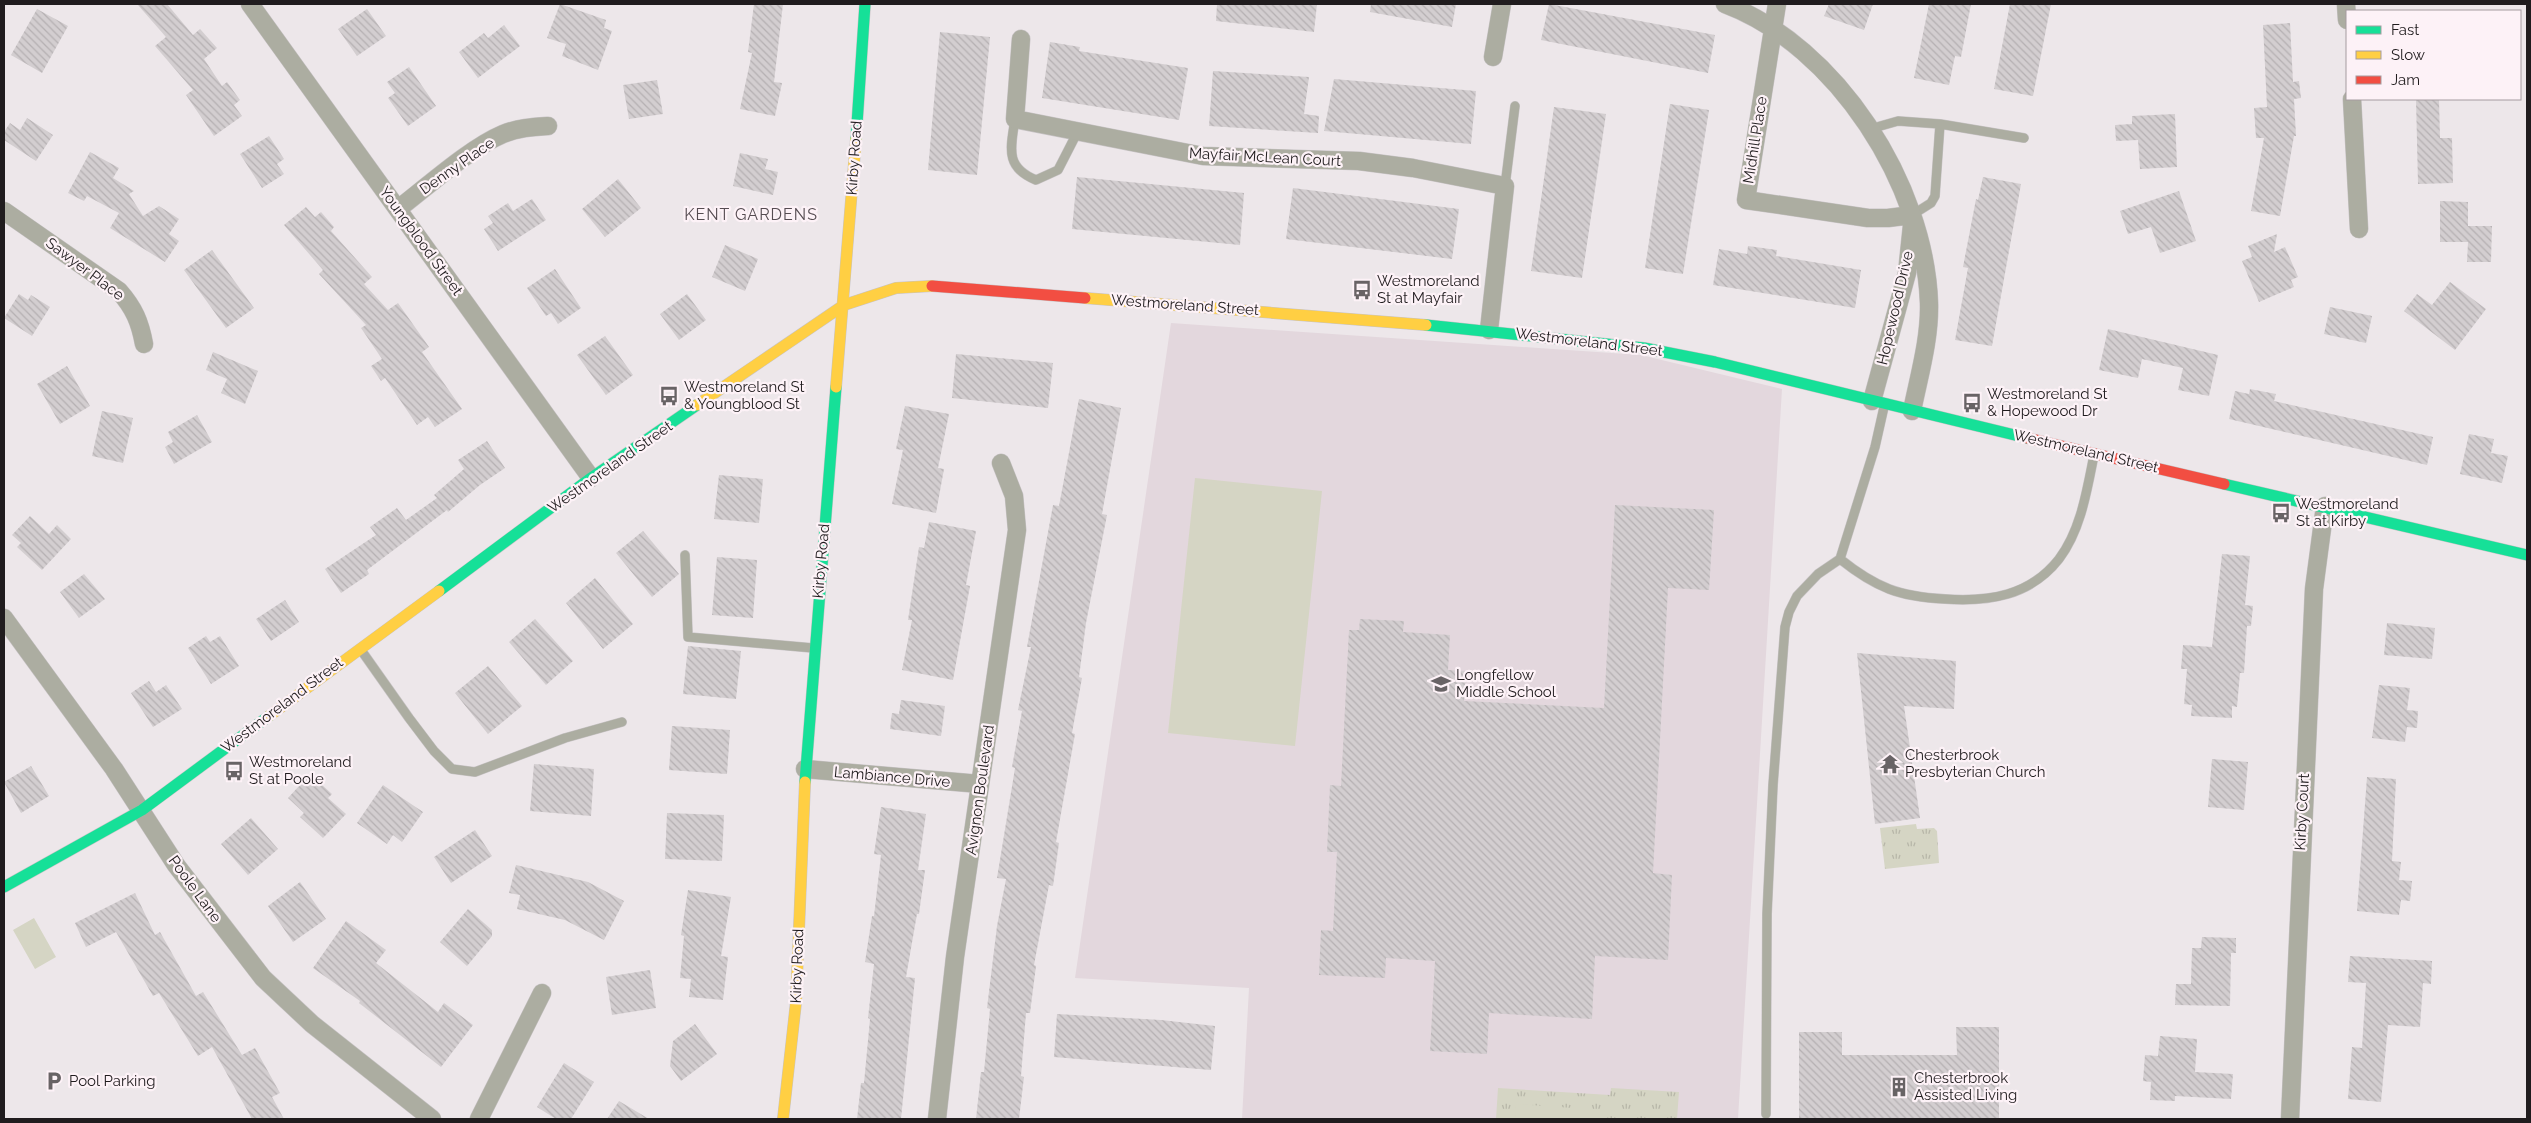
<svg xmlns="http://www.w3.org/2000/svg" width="2531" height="1123" font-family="Raleway,sans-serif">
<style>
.built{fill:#e3d7dd}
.park{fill:url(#park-tufts)}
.garden{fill:#d5d5c4}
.building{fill:url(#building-back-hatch)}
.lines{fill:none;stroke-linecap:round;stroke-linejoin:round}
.lane-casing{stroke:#c7c3c5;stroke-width:10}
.street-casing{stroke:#c7c3c5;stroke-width:19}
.fast-casing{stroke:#c7c3c5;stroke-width:12}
.slow-casing{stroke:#c7c3c5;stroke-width:12}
.jam-casing{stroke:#c7c3c5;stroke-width:12}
.lane{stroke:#acada1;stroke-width:9}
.street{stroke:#acada1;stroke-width:18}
.fast{stroke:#16e098;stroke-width:11}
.slow{stroke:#ffcf43;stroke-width:11}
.jam{stroke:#f24e42;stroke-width:11}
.labels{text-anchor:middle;stroke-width:4.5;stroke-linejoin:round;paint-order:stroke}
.street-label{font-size:15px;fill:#201c1e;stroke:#fdf2f7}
.poi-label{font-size:15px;fill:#201c1e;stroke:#fdf2f7;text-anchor:start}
.neighbourhood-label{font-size:16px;letter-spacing:1px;fill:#554c51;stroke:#fdf2f7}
</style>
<defs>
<pattern id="park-tufts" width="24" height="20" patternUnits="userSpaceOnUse" patternTransform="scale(1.25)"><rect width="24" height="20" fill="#d5d5c4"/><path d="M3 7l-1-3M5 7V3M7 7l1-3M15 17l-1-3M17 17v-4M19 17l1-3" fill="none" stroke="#b7b6a8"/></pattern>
<pattern id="building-back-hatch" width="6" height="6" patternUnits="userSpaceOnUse" patternTransform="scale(1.25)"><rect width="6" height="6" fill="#d3ced0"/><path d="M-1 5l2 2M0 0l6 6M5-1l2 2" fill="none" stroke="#b5b0b2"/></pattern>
</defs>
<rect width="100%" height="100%" fill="#ede7ea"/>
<!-- built -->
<path class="built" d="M1171 323 1641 355 1782 389 1738 1119H1242L1249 988 1075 978Z"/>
<!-- park -->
<path class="park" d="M1916 824 1917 829 1934 828 1937 831 1939 863 1885 869 1880 828Z
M1498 1088 1610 1095 1611 1088 1679 1092 1677 1119H1496Z"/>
<!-- garden -->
<path class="garden" d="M1195 478 1322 491 1295 746 1168 733Z
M34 918 56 957 35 969 13 930Z
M1516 1104 1587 1109V1119H1515Z"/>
<!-- building -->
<path class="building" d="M137 4H167L193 35 200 29 217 48 204 59 222 86 227 82 240 100 234 105 242 116 214 136 186 95 193 90 155 46 166 37Z
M560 4 606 20 604 28 612 31 598 70 562 56 566 44 547 38Z
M754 4H783L774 82 782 83 775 116 740 109 752 53 748 52Z
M1217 4H1317L1314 32 1216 21Z
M1371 4H1456L1452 27 1370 12Z
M1549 4 1715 35 1708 73 1541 40Z
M1829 4H1873L1864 30 1824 16Z
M1929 4H1971L1961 57 1955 56 1949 85 1914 78Z
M2010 4H2051L2033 96 1994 89Z
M37 9 68 26 42 73 11 55Z
M367 9 386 36 357 56 338 29Z
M2290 23 2293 82 2299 81 2301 98 2294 99 2296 136H2294L2280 216 2251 211 2264 138H2256L2254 108 2267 107 2263 25Z
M504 25 520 46 478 78 459 52 484 33 488 38Z
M940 32 990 37 977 175 928 170Z
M1050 42 1080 47 1079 51 1188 68 1179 120 1042 98Z
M409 67 436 106 408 126 388 98 395 93 387 82Z
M1213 71 1309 77 1304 114 1319 116 1318 133 1209 126Z
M1334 79 1476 91 1471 144 1324 131Z
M657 80 663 114 629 119 623 85Z
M2416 99H2439L2440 138H2452L2453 183 2418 184Z
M1670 104 1709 110 1683 274 1645 268Z
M1554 107 1606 114 1582 278 1531 271Z
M2175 114 2177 167 2140 169 2138 140 2116 141 2115 125 2132 124V116Z
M27 118 53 135 36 161 4 140V132L10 123 20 130Z
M269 136 284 159 277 164 284 174 262 188 240 154Z
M90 152 119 168 113 178 134 191 129 194 143 216 159 206 179 219 169 234 179 241 165 262 110 228 119 213 87 196 84 201 68 193Z
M740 153 768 159 765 169 778 172 773 195 733 186Z
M1077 177 1244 193 1240 245 1072 229Z
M1983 177 2021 184 1992 346 1955 340 1968 268 1963 267 1976 199 1978 200Z
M618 179 641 208 605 237 582 209Z
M1293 188 1459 209 1452 259 1286 239Z
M2179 191 2196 241 2160 253 2151 227 2128 234 2120 211Z
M532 199 546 220 498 251 484 229 493 223 488 216 508 203 513 211Z
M2440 201 2468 202V226H2492L2491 262H2467L2468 242H2440Z
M306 207 315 217 321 212 334 227 331 231 372 277 364 284 388 310 398 303 429 347 422 352 462 409 435 427 428 417 417 425 385 378 381 381 371 366 382 359 361 328 366 325 319 274 323 270 284 225Z
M2277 234 2274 252 2285 247 2298 277 2291 280 2294 287 2259 302 2242 261 2252 257 2248 246Z
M725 245 758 259 745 291 712 277Z
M1748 246 1777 250 1776 256 1861 270 1855 308 1713 285 1719 249 1747 254Z
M212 250 254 308 226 328 184 270Z
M555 269 581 308 558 324 551 313 546 316 527 288Z
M2450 282 2486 309 2455 350 2404 311 2417 294 2432 305Z
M19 294 28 300 31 295 50 307 32 336 4 318Z
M687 294 706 320 679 340 660 314Z
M2330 307 2372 316 2366 343 2324 334Z
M2108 329 2218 355 2209 396 2178 390 2183 368 2142 359 2138 378 2099 370Z
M605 336 633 375 606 395 577 355Z
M213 352 258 371 245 404 221 393 227 379 206 370Z
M956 354 1053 363 1048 408 952 398Z
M67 366 90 406 60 424 37 384Z
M2250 389 2276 394 2274 401 2433 437 2427 465 2229 419 2235 391 2249 394Z
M1079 399 1121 408 1102 514 1107 515 1086 623 1079 677 1082 678 1072 733 1075 734 1056 842 1059 843 1053 886 1049 885 1034 965 1036 966 1030 1013H1026L1021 1076 1024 1077 1019 1119H976L981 1072H984L990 1009 987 1008 997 926 1006 879 997 878 1015 768 1012 767 1022 711 1018 710 1031 647H1027L1033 614 1053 505 1059 506Z
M905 406 949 414 938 468 944 469 936 513 892 504 903 450 896 449Z
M102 411 133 418 123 463 92 456Z
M197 415 212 442 174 464 165 447 173 442 168 432Z
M2469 434 2494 439 2491 453 2508 456 2502 483 2460 474Z
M487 441 505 468 480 485 448 512 447 510 367 570 369 574 341 593 325 569 376 535 370 527 397 508 406 520 437 498 434 495 464 469 458 460Z
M719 475 763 479 759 523 714 519Z
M1615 505 1714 510 1709 590 1668 588 1653 873 1672 875 1668 960 1595 956 1592 1019 1489 1013 1487 1054 1430 1051 1435 961 1386 958 1385 978 1319 975 1321 930 1333 931 1337 852H1327L1330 785 1341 786 1349 630H1359L1360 619 1404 621 1403 632 1450 635 1448 670 1466 671 1464 701 1604 708Z
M30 516 49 534 57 525 71 539 42 570 17 547 21 543 12 535Z
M929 522 976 531 966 585 970 586 953 680 902 670 912 620H908L919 547 924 548Z
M643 531 679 574 652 597 616 553Z
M2222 554 2250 556 2245 605 2253 606 2251 626H2247L2244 673H2240L2237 707 2232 706V718L2191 716 2192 705 2184 704 2187 669H2181L2183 645 2212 647Z
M717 557 757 560 753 618 712 615Z
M84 574 105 599 79 618 60 592Z
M595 578 633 624 603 649 566 603Z
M285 600 299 622 271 641 256 619Z
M535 619 573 661 546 685 509 642Z
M2387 623 2435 628 2432 659 2384 655Z
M206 636 210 642 220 636 239 666 211 684 188 648Z
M688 646 741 651 736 699 683 694Z
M1857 653 1956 661 1954 709 1904 706 1920 818 1875 824Z
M488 666 522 706 488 734 455 693Z
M149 681 156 692 166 685 182 709 153 727 131 693Z
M2379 685 2410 688 2407 710 2418 711 2417 728 2407 727 2405 742 2372 738Z
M901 700 945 706 941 736 890 729 892 713 899 714Z
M672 726 730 730 727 774 669 770Z
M2212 759 2248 762 2244 810 2208 807Z
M534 764 594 769 591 816 530 811Z
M31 766 49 796 21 813 4 782Z
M310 774 332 794 328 798 346 814 323 838 300 817 304 813 288 798Z
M2367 777 2396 779 2392 861 2401 862 2399 880 2412 881 2410 901 2401 900 2399 915 2357 911Z
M383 785 423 812 402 842 393 835 387 844 357 823Z
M881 807 926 814 918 870H925L919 914H917L906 977 915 978 901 1119H857L861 1083H864L870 1019 868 1018 874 964 865 962 872 916H874L881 855 874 854Z
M667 813 724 815 722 861 665 859Z
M251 818 278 849 248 875 221 844Z
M475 830 492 856 451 883 434 857Z
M516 865 588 882 624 901 604 940 565 920 517 909 520 895 509 893Z
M300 882 326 919 293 942 268 906Z
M688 890 731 897 721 956 728 957 723 1000 689 997 691 979 680 978 684 936 681 935Z
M135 893 155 935 160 932 196 996 203 992 242 1055 255 1048 280 1093 272 1097 284 1119H252L212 1047 198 1056 159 993 153 996 116 932 86 947 75 923Z
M468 909 492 930V936L467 966 440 942Z
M346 921 386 950 376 963 438 1012 444 1003 473 1025 441 1067 359 1003 360 1001 313 968Z
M2202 937 2236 938V953H2231L2230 1006 2175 1005 2176 984H2191L2192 948H2201Z
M2350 956 2432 961 2431 984 2423 983 2420 1027 2388 1025 2381 1102 2348 1099 2352 1047 2362 1048 2366 983 2348 982Z
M650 970 656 1008 612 1015 606 977Z
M1057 1014 1161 1020 1215 1026 1211 1070 1054 1057Z
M695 1024 717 1054 681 1081 670 1066 673 1041Z
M1956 1027H1999V1119H1799V1032H1842V1055H1957Z
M2160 1036 2197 1039 2195 1072 2233 1074 2231 1099 2175 1096V1101L2150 1100 2151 1082 2143 1081 2145 1055 2158 1056Z
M564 1063 594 1082 571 1119H556L537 1107Z
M619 1101 649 1119H607Z"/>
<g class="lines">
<defs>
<path id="lane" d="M1015 119C1011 147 1004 167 1036 180L1058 170 1078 131
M1940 124 2024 138
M1870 129 1898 121 1940 124 1935 196 1931 203 1912 215
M1505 186 1515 106
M685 555 688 637 813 648
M1840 559C1855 571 1871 582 1889 589 1907 596 1926 598 1945 599 1989 602 2030 596 2059 559 2081 530 2087 490 2094 455
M361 650 409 718 434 751 452 769 475 772 565 738 622 722
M1766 1114 1767 914 1773 785 1785 627 1789 612 1797 596 1818 574 1840 559 1875 447 1884 407"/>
<path id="street" d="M250 4 591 478
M1725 4C1837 46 1925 185 1929 303 1930 339 1919 376 1912 411
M1777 4 1746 200 1868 218H1888L1912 215
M2346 4 2347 20
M1021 39 1015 119 1203 156 1359 161 1413 168 1505 186 1489 330
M1493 57 1502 4
M2352 99 2359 229
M398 209C428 186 470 148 503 134 517 128 533 127 548 126
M4 211 119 291C134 308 140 322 144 344
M1872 401 1907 273 1912 225
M4 618 114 769 176 865 263 978 312 1024 432 1119
M805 769 980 784
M479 1119 542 993
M937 1119 955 957 1017 530 1014 496 1001 463
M2290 1119 2314 589 2325 506"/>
<path id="fast" d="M856 139 865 4
M1426 325 1644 348 1715 362 2027 438
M2224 484 2527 555
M439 591 591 478 697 405
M805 782 836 387
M4 887 142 810 269 716"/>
<path id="slow" d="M1085 298 1426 325
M836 387 856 139
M697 405 844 305 896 288 932 286
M269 716 439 591
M783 1119 796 1002 805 782"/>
<path id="jam" d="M932 286 1085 298
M2027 438 2224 484"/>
</defs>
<!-- lane casing -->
<use href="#lane" class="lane-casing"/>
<!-- street casing -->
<use href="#street" class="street-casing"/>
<!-- fast casing -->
<use href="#fast" class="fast-casing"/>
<!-- slow casing -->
<use href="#slow" class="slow-casing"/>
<!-- jam casing -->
<use href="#jam" class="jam-casing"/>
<!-- lane -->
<use href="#lane" class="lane"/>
<!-- street -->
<use href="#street" class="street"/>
<!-- fast -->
<use href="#fast" class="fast"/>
<!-- slow -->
<use href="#slow" class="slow"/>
<!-- jam -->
<use href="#jam" class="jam"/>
</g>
<!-- icons -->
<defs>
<symbol id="bus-bare" viewBox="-9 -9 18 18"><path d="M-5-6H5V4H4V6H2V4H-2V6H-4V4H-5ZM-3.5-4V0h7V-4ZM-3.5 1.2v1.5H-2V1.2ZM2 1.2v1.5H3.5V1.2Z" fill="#686365" stroke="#fdf2f7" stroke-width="2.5" paint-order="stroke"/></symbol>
<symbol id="school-bare" viewBox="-9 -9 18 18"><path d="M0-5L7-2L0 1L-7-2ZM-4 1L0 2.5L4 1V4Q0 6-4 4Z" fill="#686365" stroke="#fdf2f7" stroke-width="2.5" paint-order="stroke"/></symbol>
<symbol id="temple-bare" viewBox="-9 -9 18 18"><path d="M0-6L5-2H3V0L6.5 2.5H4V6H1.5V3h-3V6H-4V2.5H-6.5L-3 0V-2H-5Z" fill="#686365" stroke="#fdf2f7" stroke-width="2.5" paint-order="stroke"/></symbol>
<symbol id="parking-bare" viewBox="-9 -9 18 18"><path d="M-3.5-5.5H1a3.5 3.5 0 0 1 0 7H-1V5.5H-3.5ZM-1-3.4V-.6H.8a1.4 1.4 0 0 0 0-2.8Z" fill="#686365" stroke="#fdf2f7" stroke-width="2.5" paint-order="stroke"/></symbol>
<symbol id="building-bare" viewBox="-9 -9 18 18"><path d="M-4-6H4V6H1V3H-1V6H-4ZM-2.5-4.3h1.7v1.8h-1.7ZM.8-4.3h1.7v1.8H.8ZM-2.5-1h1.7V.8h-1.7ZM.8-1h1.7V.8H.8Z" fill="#686365" stroke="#fdf2f7" stroke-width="2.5" paint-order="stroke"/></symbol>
</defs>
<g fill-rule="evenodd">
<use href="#bus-bare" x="1348" y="276" width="28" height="28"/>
<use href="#bus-bare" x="655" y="382" width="28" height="28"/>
<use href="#bus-bare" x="1958" y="389" width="28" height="28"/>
<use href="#bus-bare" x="2267" y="499" width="28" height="28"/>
<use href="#school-bare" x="1427" y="670" width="28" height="28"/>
<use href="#temple-bare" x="1876" y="750" width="28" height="28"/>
<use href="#bus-bare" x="220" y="757" width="28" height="28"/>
<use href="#parking-bare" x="40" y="1067" width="28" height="28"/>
<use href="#building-bare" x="1885" y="1073" width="28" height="28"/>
</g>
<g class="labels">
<!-- street labels -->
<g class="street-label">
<text transform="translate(1755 140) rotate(-81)" y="5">Midhill Place</text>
<text transform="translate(1265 157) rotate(3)" y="5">Mayfair McLean Court</text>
<text transform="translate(854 158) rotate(-86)" y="5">Kirby Road</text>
<text transform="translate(457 166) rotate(-35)" y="5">Denny Place</text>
<text transform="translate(421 241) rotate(54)" y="5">Youngblood Street</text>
<text transform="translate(85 269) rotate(37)" y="5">Sawyer Place</text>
<text transform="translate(1185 305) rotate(4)" y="5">Westmoreland Street</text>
<text transform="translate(1895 308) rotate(-77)" y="5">Hopewood Drive</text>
<text transform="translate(1589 342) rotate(7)" y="5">Westmoreland Street</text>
<text transform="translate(2086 451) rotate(13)" y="5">Westmoreland Street</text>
<text transform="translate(610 467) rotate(-35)" y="5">Westmoreland Street</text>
<text transform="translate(821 561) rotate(-85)" y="5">Kirby Road</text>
<text transform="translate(282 705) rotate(-37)" y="5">Westmoreland Street</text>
<text transform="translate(892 777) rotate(5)" y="5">Lambiance Drive</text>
<text transform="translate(980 790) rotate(-82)" y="5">Avignon Boulevard</text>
<text transform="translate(2302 812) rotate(-87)" y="5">Kirby Court</text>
<text transform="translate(195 889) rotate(54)" y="5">Poole Lane</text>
<text transform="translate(797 966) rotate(-88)" y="5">Kirby Road</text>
</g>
<!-- poi labels -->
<g class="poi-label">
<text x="1377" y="286">Westmoreland<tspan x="1377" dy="17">St at Mayfair</tspan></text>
<text x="684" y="392">Westmoreland St<tspan x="684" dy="17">&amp; Youngblood St</tspan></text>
<text x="1987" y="399">Westmoreland St<tspan x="1987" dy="17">&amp; Hopewood Dr</tspan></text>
<text x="2296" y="509">Westmoreland<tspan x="2296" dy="17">St at Kirby</tspan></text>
<text x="1456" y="680">Longfellow<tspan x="1456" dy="17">Middle School</tspan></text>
<text x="1905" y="760">Chesterbrook<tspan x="1905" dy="17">Presbyterian Church</tspan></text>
<text x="249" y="767">Westmoreland<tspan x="249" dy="17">St at Poole</tspan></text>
<text x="1914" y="1083">Chesterbrook<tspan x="1914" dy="17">Assisted Living</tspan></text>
<text x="69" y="1086">Pool Parking</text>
</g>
<!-- neighbourhood labels -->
<g class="neighbourhood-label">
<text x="751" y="220">KENT GARDENS</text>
</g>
</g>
<!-- border -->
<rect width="2531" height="1123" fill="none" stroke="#201c1e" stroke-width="10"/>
<!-- legend -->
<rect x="2346" y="10" width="175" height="90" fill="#fdf2f7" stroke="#a59ca0"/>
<rect x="2356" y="26" width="25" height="8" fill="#16e098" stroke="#a59ca0"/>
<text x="2391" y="35" font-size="15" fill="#201c1e">Fast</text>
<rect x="2356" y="51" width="25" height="8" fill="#ffcf43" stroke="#a59ca0"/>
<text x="2391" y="60" font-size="15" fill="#201c1e">Slow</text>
<rect x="2356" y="76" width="25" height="8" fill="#f24e42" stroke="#a59ca0"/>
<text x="2391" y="85" font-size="15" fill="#201c1e">Jam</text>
</svg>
